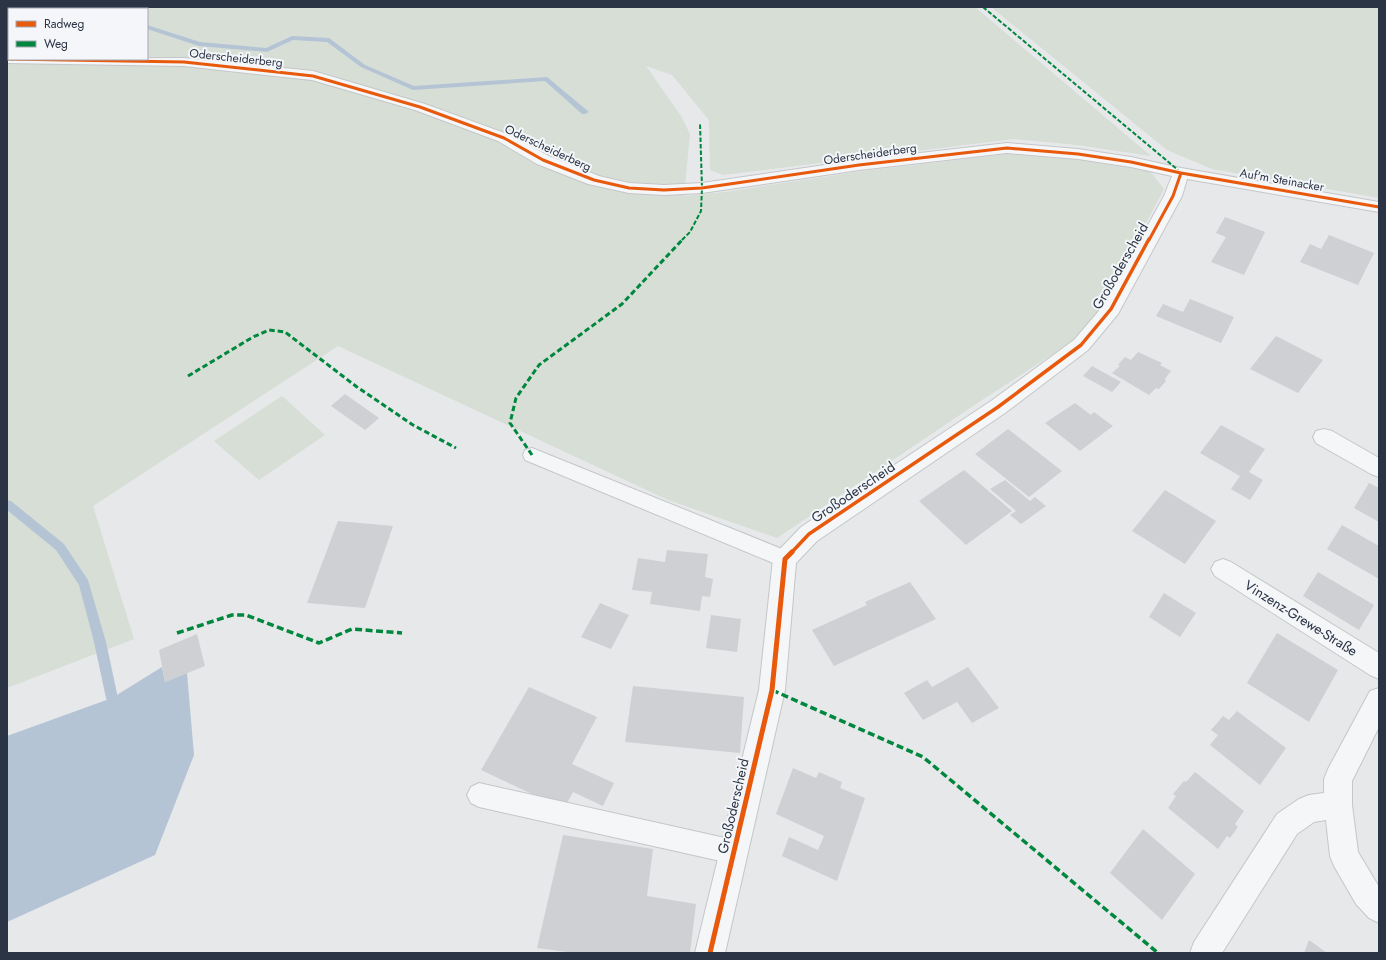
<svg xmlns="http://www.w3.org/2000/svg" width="1386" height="960" font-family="Jost,sans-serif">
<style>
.green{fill:#d6ded6;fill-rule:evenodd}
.water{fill:#b4c4d5}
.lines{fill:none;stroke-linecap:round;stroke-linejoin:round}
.stream{fill:#b4c4d5;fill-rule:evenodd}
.building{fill:#ced0d3}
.lane-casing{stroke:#c4c6c8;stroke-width:2}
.street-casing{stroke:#c4c6c8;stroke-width:2}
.lane{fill:#f5f6f7;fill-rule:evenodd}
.street{fill:#f5f6f7;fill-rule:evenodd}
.quiet-far2{stroke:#00873e;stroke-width:2;stroke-dasharray:4.5 2;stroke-linecap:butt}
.quiet-far1{stroke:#00873e;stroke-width:3;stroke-dasharray:5.5 3;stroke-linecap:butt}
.quiet{stroke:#00873e;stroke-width:3.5;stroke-dasharray:7 3.5;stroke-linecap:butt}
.cycleway-far2-casing{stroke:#f4f6f9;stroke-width:5}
.cycleway-far1-casing{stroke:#f4f6f9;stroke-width:6}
.cycleway-casing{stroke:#f4f6f9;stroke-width:8}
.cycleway-far2{stroke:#e8590c;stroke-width:3}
.cycleway-far1{stroke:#e8590c;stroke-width:3.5}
.cycleway{stroke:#e8590c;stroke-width:5}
.labels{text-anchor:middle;stroke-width:4;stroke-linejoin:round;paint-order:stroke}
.far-street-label{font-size:12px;fill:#2b3445;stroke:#f4f6f9}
.street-label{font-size:14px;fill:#2b3445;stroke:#f4f6f9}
</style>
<rect width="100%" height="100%" fill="#e6e8ea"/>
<!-- green -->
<path class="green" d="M7 7H975L1151 156 1077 145 1013 139 723 175 710 170 709 120 672 75 646 66 681 116 690 134 684 196 725 192 863 171 1008 154 1080 160 1150 171 1164 189 1102 306 1073 341 982 400 777 538 668 500 338 346 93 506 134 639 7 688ZM9 9H147V59H9Z
M991 7H1379V198L1212 169 1167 150Z
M282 396 325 435 259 480 214 441Z"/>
<!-- water -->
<path class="water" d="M162 667 165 682 187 673 194 755 155 855 7 922V736L112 698Z"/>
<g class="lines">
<!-- stream -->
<path class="stream" d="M50 7H78L81 9H47Z
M7 8 11 9H9V12H7Z
M147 25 200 42 266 48 292 36 329 38 365 65 414 86 547 77 589 112 585 114H582L545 81 413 90 361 67 327 42 293 40 267 52 199 46 147 29Z
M7 500 11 501 64 544 88 580 106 642 118 698 116 702 112 704 108 702 106 698 94 642 79 585 56 550 7 510Z"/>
</g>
<!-- building -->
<path class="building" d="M1225 217 1265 232 1244 275 1211 262 1226 237 1216 233Z
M1329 235 1374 253 1358 285 1300 262 1310 244 1321 249Z
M1190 299 1234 317 1221 343 1156 316 1163 304 1183 312Z
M1276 336 1323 360 1298 393 1250 369Z
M1138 352 1162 363 1160 365 1171 371 1165 379 1166 381 1159 389 1156 388 1149 395 1112 373 1120 366 1118 365 1125 357 1131 360Z
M1092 366 1121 382 1112 392 1083 376Z
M345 394 379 418 365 430 331 406Z
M1075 403 1091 415 1094 412 1113 426 1080 451 1045 423Z
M1221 425 1265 449 1249 472 1263 480 1250 500 1231 489 1240 476 1200 453Z
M1008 429 1062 471 1029 497 975 454Z
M964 470 1012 511 966 545 919 501Z
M1005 480 1030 501 1035 497 1046 506 1021 524 1010 515 1016 511 990 489Z
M1369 483 1379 488V522L1354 508Z
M1165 490 1216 521 1185 564 1132 531Z
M338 521 393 526 365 608 307 603Z
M1342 525 1379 546V579L1327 549Z
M667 550 708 554 705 577 713 579 710 597 702 596 700 611 650 604 652 592 632 590 638 558 665 562Z
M1318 572 1374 605 1359 630 1303 596Z
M910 582 936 619 834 666 812 630 867 605 865 602Z
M1164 593 1196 613 1180 637 1149 617Z
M600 603 629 615 611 649 581 637Z
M711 615 741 619 737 652 706 648Z
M1277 633 1338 670 1309 722 1247 683Z
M197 634 205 666 165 682 159 650Z
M968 667 999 708 972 723 957 702 923 720 904 693 927 680 932 687Z
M633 686 744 697 740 753 625 742Z
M529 687 597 717 572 764 614 783 603 806 573 792 564 809 481 770Z
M1237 711 1286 748 1260 785 1210 745 1218 735 1211 730 1223 716 1229 720Z
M793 768 816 778 819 772 842 782 840 788 865 798 837 881 782 856 789 837 818 850 824 836 776 814Z
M1195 772 1244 811 1235 824 1238 827 1230 838 1227 836 1218 849 1168 808 1176 796 1173 794 1184 781 1186 782Z
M1143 829 1195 874 1162 920 1110 873Z
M563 835 653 849 647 896 696 904 690 953H574L537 948Z
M1309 940 1327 953H1304Z"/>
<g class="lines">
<defs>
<path id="lane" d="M532 448 792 553 795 559 792 565 785 568 778 565 525 460 523 455 525 450Z
M479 783 734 840 743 843 746 852 743 861 734 864 479 807 471 803 467 795 471 787Z"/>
<path id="street" d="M7 55H9V59L184 58 313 71 425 104 510 135 549 156 599 176 629 183 664 185 702 183 859 160 1007 143 1078 149 1131 157 1181 168 1379 202V212L1187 179 1182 196 1118 314 1088 350 1005 413 817 541 796 563 785 690 725 953H695L759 690 773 559 777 552 801 527 991 401 1074 340 1104 305 1164 196 1172 176 1131 167 1078 159 1007 153 859 170 702 193 664 195 629 193 588 184 537 164 498 141 415 110 312 80 184 66 7 63Z
M1324 429 1332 431 1379 458V477L1371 474 1316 443 1313 437 1316 431Z
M1223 559 1231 562 1379 653V679L1370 675 1215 576 1211 569 1215 562Z
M1379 688V727L1352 781V805L1358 852 1379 887V923L1369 918 1356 904 1334 866 1330 856 1326 820 1314 822 1297 834 1222 953H1190L1194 942 1277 814 1299 799 1309 795 1324 793V779L1328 769 1370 691Z"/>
</defs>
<!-- lane casing -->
<use href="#lane" class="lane-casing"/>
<!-- street casing -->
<use href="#street" class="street-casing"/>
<!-- lane -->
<use href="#lane" class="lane"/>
<!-- street -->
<use href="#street" class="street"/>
<!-- quiet-far2 -->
<path class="quiet-far2" d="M983 7 1178 170
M682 240 690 232 701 211 702 188 700 123"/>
<!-- quiet-far1 -->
<path class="quiet-far1" d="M188 376 253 337 269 330 285 332 357 387 413 425 456 448
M532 455 510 423 516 398 539 365 622 304 683 239"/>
<!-- quiet -->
<path class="quiet" d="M177 633 232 615H246L319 643 352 629 402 633
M772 690 923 757 1158 953"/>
<defs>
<path id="cycleway-far2" d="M7 59 184 62 313 76 420 107 504 138 543 160 594 180 629 188 664 190 702 188 859 165 1007 148 1078 154 1131 162 1181 173 1379 207
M1149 240 1173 196 1181 173"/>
<path id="cycleway-far1" d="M791 553 809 534 998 407 1081 345 1111 309 1149 239"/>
<path id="cycleway" d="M710 953 772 690 785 559 792 552"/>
</defs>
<!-- cycleway-far2 casing -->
<use href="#cycleway-far2" class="cycleway-far2-casing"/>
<!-- cycleway-far1 casing -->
<use href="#cycleway-far1" class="cycleway-far1-casing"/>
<!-- cycleway casing -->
<use href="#cycleway" class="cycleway-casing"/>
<!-- cycleway-far2 -->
<use href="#cycleway-far2" class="cycleway-far2"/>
<!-- cycleway-far1 -->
<use href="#cycleway-far1" class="cycleway-far1"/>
<!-- cycleway -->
<use href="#cycleway" class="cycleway"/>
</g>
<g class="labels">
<!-- far-street labels -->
<g class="far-street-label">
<text transform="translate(236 58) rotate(6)" y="4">Oderscheiderberg</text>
<text transform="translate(548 148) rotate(25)" y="4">Oderscheiderberg</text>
<text transform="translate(870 154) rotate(-8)" y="4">Oderscheiderberg</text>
<text transform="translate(1282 180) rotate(10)" y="4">Auf'm Steinacker</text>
</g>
<!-- street labels -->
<g class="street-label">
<text transform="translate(1120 266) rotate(-60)" y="5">Großoderscheid</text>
<text transform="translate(853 492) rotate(-34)" y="5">Großoderscheid</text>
<text transform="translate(1301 618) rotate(32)" y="5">Vinzenz-Grewe-Straße</text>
<text transform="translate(733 806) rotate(-77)" y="5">Großoderscheid</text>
</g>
</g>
<!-- border -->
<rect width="1386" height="960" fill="none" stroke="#2b3445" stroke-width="16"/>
<!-- legend -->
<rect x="8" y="8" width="140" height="52" fill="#f4f6f9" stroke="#a4a8b1"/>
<rect x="16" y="21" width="20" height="6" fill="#e8590c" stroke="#a4a8b1"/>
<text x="44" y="28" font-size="12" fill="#2b3445">Radweg</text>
<rect x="16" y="41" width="20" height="6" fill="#00873e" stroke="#a4a8b1"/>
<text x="44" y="48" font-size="12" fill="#2b3445">Weg</text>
</svg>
